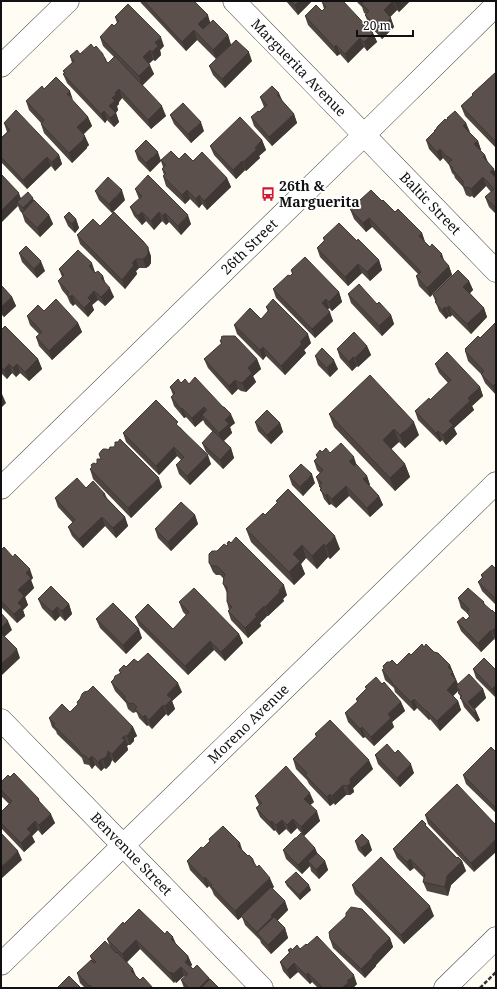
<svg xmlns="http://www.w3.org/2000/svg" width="497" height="989" font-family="'Noto Serif',serif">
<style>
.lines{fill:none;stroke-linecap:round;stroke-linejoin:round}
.minor-casing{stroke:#444;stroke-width:23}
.tertiary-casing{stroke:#444;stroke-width:23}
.path{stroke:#333;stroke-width:2.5;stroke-dasharray:4 2;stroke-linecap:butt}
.minor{stroke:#fff;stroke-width:22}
.tertiary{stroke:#fff;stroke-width:22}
.wall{fill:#4e4540}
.shaded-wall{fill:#403834}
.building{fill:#5b504b;stroke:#403834}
.labels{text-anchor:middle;stroke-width:4;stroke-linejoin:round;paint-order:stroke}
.street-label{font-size:14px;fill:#111;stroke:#fff}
.poi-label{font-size:14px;font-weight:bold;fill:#111;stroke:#fff;text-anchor:start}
</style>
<rect width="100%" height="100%" fill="#fffcf4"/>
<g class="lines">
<defs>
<g id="minor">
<path id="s1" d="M234 1 496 271"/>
<path d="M1 66 68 1"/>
<path id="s2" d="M1 720 262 988"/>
<path id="s3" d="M1 964 496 483"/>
<path d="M445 988 496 938"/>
</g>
<g id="tertiary">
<path id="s4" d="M1 488 364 135 496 5"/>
</g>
</defs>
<!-- minor casing -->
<use href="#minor" class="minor-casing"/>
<!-- tertiary casing -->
<use href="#tertiary" class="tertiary-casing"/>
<!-- path -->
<path class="path" d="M480 988 496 972"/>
<!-- minor -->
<use href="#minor" class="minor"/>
<!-- tertiary -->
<use href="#tertiary" class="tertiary"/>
</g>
<!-- wall -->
<path class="wall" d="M140 1H194L210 22 228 35 231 45 216 59 197 40 186 51 141 3Z
M286 1H311V2L298 15Z
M356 1H410L399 12 397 10 390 17 394 27 382 39 369 25 365 15 366 14 364 13 362 7Z
M322 2 373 33 377 42 367 51 364 47 348 63 340 54 337 56 308 25 305 16 322 11 324 9Z
M115 17 164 46 160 50 161 55 155 61 153 60 149 64 154 74 142 85 166 116 151 129 122 98 119 102V104L117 106 118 110 116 113 119 122 114 127 107 120 105 123 67 83 63 74 64 73 63 71 72 63 70 56 80 54 105 58 108 63 114 57 103 46 100 37 117 23Z
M252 61 225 88 213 75 209 66Z
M496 72V148L465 116 461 106 473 95 472 94Z
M44 89 73 101 88 117 92 126 83 134 89 145 87 147V148L72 163 44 133 41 124V123L29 110 26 101Z
M260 97 282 101 294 114 297 123 272 146 254 126 251 117 259 112 264 107Z
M170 115 204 131 191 143 174 124Z
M447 118 466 123 469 132 478 141 481 150V151L485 155 488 162 496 174V214L489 207 485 197 491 192 486 186 474 198 472 196 470 197 466 195 463 187 455 178 454 175 452 173 449 165 443 158 440 161 429 149 426 140 448 119Z
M4 123 59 155 62 164 55 171 51 166 27 189 1 162V138L7 132Z
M262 140 266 150 259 156 260 158 246 171 245 170 236 179 214 155 210 146Z
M135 151 161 160 179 159 193 161 227 178 231 187 207 210 202 204 199 208 190 199 185 204 166 186 163 176 164 175 162 169 163 167 161 161 150 172 138 160Z
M1 174 21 198 34 201 49 215 53 224 40 237 25 222 22 213 20 211 18 206Z
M135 189 191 224 181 235 169 222 166 225 162 221 154 230 146 221 142 225 134 216 130 207 139 199Z
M95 191 125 200 112 213 99 200Z
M382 201 395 212 422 233 425 242 449 266 452 275 430 297 419 286 416 276 418 274 372 227 366 232 354 219 350 209Z
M64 217 76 219 79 228 75 233 68 226Z
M100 226 151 256V263L149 266 146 268H139L136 271 137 274 125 289 80 244 77 235Z
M323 238 357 241 379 260 382 270 370 281 362 273 348 286 320 257 317 248 324 241Z
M19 253 45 271 37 278 22 262Z
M59 269 95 272 103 276 105 283 114 297 105 306 98 300 92 305 94 310 88 317 75 304 73 306 70 303 67 296 62 290 58 281 62 277Z
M291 270 339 292 342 302 332 311 329 308 328 310 333 321 315 338 276 298 273 289 292 274Z
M469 281 473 290 470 293 484 308 487 317 471 334 452 315 450 317 449 316 446 319 439 311 433 295Z
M1 285 12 297 16 306 4 317 1 314Z
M348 294 377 304 391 315 394 324 382 336 351 303Z
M266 307 311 343 304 350 306 353 285 375 266 356 263 360 237 334 234 325 261 319 268 312Z
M44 311 78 323 82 332 52 360 39 346 36 337 39 334 30 325 27 316Z
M496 322V395L485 383 481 374 468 361 465 351H466L465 349 480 338Z
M1 330 38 359 42 369 29 381 20 373 16 377 12 373 7 379 1 373Z
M221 337 257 359 261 369 253 376 256 382 246 392 241 391 238 389 232 395 208 368 204 359 221 344 220 341 222 339Z
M367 346 371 355 358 367 357 366 352 371 340 358 337 349Z
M315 356 338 369 330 377 318 365Z
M435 364 480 387 483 396 472 406 474 410 454 428 457 434 446 445 442 440 440 442 418 420 415 411 430 400 448 383 439 373Z
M181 383 189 384 235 423 230 427 232 433 224 441 231 448 234 458 223 469 206 452 202 443 213 432 205 424 203 420 195 427 186 417 184 418 174 406 171 397 173 395 170 387Z
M329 414 419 435 405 448 399 442 391 449 405 464 410 477 395 491 334 427Z
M255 422 280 423 283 432 271 444 258 431Z
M180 427 211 464 190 485 179 474 176 465 181 460 177 456 159 475 126 442 123 433Z
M322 452 330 453 357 466 367 476 370 485H369L379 496 383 505 370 517 349 496 336 508 331 504 329 505 324 499 316 477 320 473 317 470 314 461 317 458 316 455Z
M90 469 162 487 131 518 93 479Z
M289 476 315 483 303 496 292 485Z
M86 488 105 494 107 498 125 517 128 526 116 538 105 526 83 548 72 536 68 527 73 523 58 507 55 498Z
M276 501 340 549 330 559 328 557 317 569 306 558 301 564 305 574 294 585 251 542 246 529 265 515 277 503Z
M195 515 198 524 171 551 158 538 155 529Z
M227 543 287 595 283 599 284 601 268 616H267L260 623 261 626 248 638 231 620 228 611 229 610 227 602V593L223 584 224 579 220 575H216L213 572 209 563 217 551 227 546 228 545Z
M1 550 33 578 31 580 34 588 25 597 28 605 23 610 25 616 17 623 1 607Z
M496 569V605L482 591 478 582 482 578 481 575Z
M458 598 484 602 495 640 494 639 481 652 461 631 457 622 466 620 469 617 468 614 461 608Z
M38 599 69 604 72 614 65 621 60 616 55 621 42 608Z
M179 602 239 634 243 643 225 661 214 650 188 675 139 626 135 617 173 629 186 615 183 612Z
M96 619 142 638 126 654 100 628Z
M434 652 450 665 458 685 483 689 486 698 475 709 476 711 480 720 477 722 464 707 458 691 453 696 458 701 461 710 440 731 430 719 429 720 417 708 414 711 395 692 394 688 385 680 382 670 397 665 411 655Z
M484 658 496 698 476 678 473 669Z
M138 662 182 692 172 701 175 709 168 716 166 714 152 729 148 725 147 726 139 718 137 713 136 712 133 713 128 709 126 703 115 691 111 682 120 673 119 670Z
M365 687 401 702 405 711 392 722 394 727 374 746 365 737 363 738 348 722 345 713 357 702 356 699 366 689Z
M77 702 133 727 137 736 134 738V741L130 745H128L127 746 128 750 115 763 112 760 110 765 106 769 104 768 101 771 95 765 92 769 89 765 84 764 82 758 57 734 56 731 52 727 49 718 70 712 78 704Z
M315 734 373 769 353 788 354 792 350 795H346L335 805 334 803 330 806 309 784 307 780 296 769 293 759 316 737Z
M496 752V813L466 784 463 775Z
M395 753 414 773 400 787 378 764 375 755Z
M10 777 39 799 40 803 55 823 42 835 38 830 32 836 35 842 24 852 1 828V812L9 804 1 796V782Z
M457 784 474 872 428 824 425 815Z
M255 796 314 802 310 805 320 821 304 836 297 828 291 834 286 829 279 835 275 830 274 831 260 817 256 808 259 805Z
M427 827 457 858 462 861 466 871 451 885 448 896 427 891 423 882 424 878 414 868 410 871 397 858 393 849Z
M209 839 242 851 274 887 272 888 285 901 288 910 277 921 285 928 288 938 271 954 261 943 260 940 245 925 242 917 238 920 214 895 212 890 209 886 207 888 190 870 187 861 203 848 210 842Z
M355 841 372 850 365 857 358 850Z
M315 848 317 853 325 861 328 870 319 879 311 871 310 866 302 874 286 859 283 850Z
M285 882 311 890 300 900 287 886Z
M352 885 434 916 404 944 355 894Z
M124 924 165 934 188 956 192 965 191 966 193 969 209 978 219 988H184L181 980 185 977 184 976 176 983 175 981 174 983 140 949 127 962 136 977 140 980 153 988H85L80 983 77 973 92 961 90 956 110 947 107 939Z
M390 938 393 947 376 965V966L365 978 333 948 330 939Z
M300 949 357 984 353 988H318L312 982 310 984 298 972 290 979 283 971 280 962 289 953 288 950Z"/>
<!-- shaded-wall -->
<path class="shaded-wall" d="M300 1H311V2L298 15 295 5Z
M393 1 397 10 387 20 384 10Z
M397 1H410L399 12 395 3Z
M208 15 211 25 202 34 198 24Z
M391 18 394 27 382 39 379 29Z
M194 30 197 40 186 51 182 42Z
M373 33 377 42 367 51 364 42Z
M228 35 231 45 216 59 213 50Z
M161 37 164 46 160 50 161 55 155 61 152 52 155 42Z
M360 38 364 47 348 63 345 54Z
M336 45 340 54 337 56 334 47Z
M150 50 153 60 146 66 143 57Z
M249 52 252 61 225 88 222 79Z
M150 65 154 74 142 86 139 76Z
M119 89 122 98 119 102V104L117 106 118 110 113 115 109 106 112 98 115 93Z
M70 91 73 100 67 94Z
M279 93 283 102 277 95Z
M162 106 166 116 151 129 148 120Z
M104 111 107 120 105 123 101 114Z
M116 113 119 122 114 127 110 118Z
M294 114 297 123 272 146 269 137Z
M88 117 92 126 81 137 77 127Z
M201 122 204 131 191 143 188 134Z
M466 123 470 132 466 135 463 126Z
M85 136 89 145 87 147V148L72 163 69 153Z
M262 140 266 150 259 156 260 158 246 171 243 162 255 148Z
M478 141 481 150 478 153 474 144Z
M440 149 443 158 440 161 437 152Z
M158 152 161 161 150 172 146 163Z
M59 155 62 164 55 171 52 162Z
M485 155 488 164 483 157Z
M47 157 51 166 27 189 23 180Z
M242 161 245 170 236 179 233 170Z
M494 169 496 174V179L490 172Z
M483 177 486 186 474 198 471 189Z
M227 178 231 187 207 210 204 201Z
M122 190 125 200 112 213 109 204Z
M187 190 190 199 185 204 182 195Z
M19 193 22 202H17L18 206 1 223V211Z
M199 195 202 204 199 208 196 199Z
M33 198 37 207 26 217 23 208Z
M142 212 146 221 142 225 138 216Z
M159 212 162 221 154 230 151 221Z
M165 213 169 222 166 225 163 216Z
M49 215 53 224 40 237 37 228Z
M188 215 191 224 181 235 178 226Z
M369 218 372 227 366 232 363 223Z
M76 219 79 228 75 233 72 224Z
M422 233 425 242 419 236Z
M148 247 151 256V263L149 266 146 268 143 259Z
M442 254 445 263 440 256Z
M136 259 139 268 136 271 137 274 125 289 122 280 132 263Z
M379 260 382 270 370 281 367 272Z
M41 261 45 271 37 278 34 269Z
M92 263 95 272 92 276 89 266Z
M358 264 362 273 348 286 345 277Z
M449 266 452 275 430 297 427 288Z
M103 276 106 285 101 278Z
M469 281 473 290 467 296 463 287Z
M110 288 114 297 105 306 101 297Z
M94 291 98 300 92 305 94 310 88 317 84 308 88 298Z
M339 292 342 302 332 311 329 302Z
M72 295 75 304 73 306 70 297Z
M12 297 16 306 4 317 1 307Z
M326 299 329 308 325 312 322 303Z
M449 306 452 315 450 317 447 308Z
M445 307 449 316 446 319 442 310Z
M484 308 487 317 471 334 467 324Z
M330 312 333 321 315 338 312 329Z
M391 315 394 324 382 336 379 326Z
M78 323 82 332 52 360 49 351Z
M308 334 311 343 304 350 306 353 285 375 281 366 300 342Z
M367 346 371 355 358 367 355 358Z
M263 347 266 356 263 360 260 350Z
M353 357 357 366 352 371 349 362Z
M38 359 42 369 29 381 25 372Z
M257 359 261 369 253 376 256 382 246 392 242 383 248 368Z
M334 360 338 369 330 377 327 368Z
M9 364 12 373 7 379 4 370Z
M17 364 20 373 16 377 13 368Z
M235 380 238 389 232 395 229 386Z
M496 383V395L493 386Z
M480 387 483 396 472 406 474 410 454 428 457 434 446 445 443 435 449 421 468 398Z
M2 394 6 403 1 408V395Z
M204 407 207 416 202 415 203 420 195 427 192 418Z
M182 408 186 417 184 418 181 409Z
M231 414 235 423 230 427 232 433 222 442 219 433 225 420Z
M414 422 419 435 405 448 400 435Z
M280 423 283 432 271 444 267 435Z
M394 429 399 442 387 453 383 440Z
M438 431 442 440 440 442 436 433Z
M174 447 177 456 159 475 156 466Z
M231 448 234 458 223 469 220 460Z
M208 455 211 464 190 485 187 476Z
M354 457 357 466 353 470 349 461Z
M405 464 410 477 395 491 390 478Z
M312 474 315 483 303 496 300 487Z
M367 476 370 485 366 488 363 479Z
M159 478 162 487 131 518 128 508Z
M346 486 349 496 336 508 332 499Z
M327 494 331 504 329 505 326 496Z
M379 496 383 505 370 517 367 508Z
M195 515 198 524 171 551 168 542Z
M102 517 105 526 83 548 79 539Z
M125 517 128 526 116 538 113 528Z
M335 536 340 549 330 559 326 546Z
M324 544 328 557 317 569 312 556Z
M302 545 306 558 301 564 305 574 294 585 289 572 293 554Z
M30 569 33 578 31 580 34 588 25 597 28 605 23 610 25 616 17 623 14 614 18 590 26 573Z
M284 585 287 595 283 599 284 601 268 616 265 607Z
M69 604 72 614 65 621 62 611Z
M264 606 267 616 260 623 261 626 248 638 245 628 255 615Z
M57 607 60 616 55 621 52 612Z
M8 621 12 630 2 639 1 637V628Z
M496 627V640H495L492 631Z
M139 629 142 638 126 654 123 645Z
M491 630 494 639 481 652 478 643Z
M239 634 243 643 225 661 221 652Z
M210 641 214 650 188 675 185 666Z
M17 649 20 658 2 675 1 671V664Z
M450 665 460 689 456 686 458 691 450 699 447 690 448 667Z
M178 683 182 692 172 701 175 709 168 716 165 706 167 695Z
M496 685V698L492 689Z
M483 689 486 698 472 711 468 702Z
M414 699 417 708 414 711 411 702Z
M458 701 461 710 440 731 437 721Z
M401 702 405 711 392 722 394 727 374 746 371 737 388 714Z
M163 705 166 714 152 729 149 720Z
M426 710 430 719 429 720 426 711Z
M476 711 480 720 477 722 474 713Z
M145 715 148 725 147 726 143 717Z
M133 727 137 736 134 738V741L130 745 127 736Z
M362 727 365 737 363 738 360 729Z
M124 736 128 745 127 746 128 750 115 763 112 754Z
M108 751 112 760 110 765 106 769 103 759Z
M92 756 95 765 92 769 89 759Z
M101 759 104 768 101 771 98 762Z
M369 760 373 769 353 788 354 792 350 795 347 786 350 779Z
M411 764 414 773 400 787 397 778Z
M343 785 346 795 335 805 332 796Z
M310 793 314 802 307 808 304 799Z
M330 794 334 803 330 806 327 797Z
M317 811 320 821 304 836 301 827Z
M51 814 55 823 42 835 39 825Z
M293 819 297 828 291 834 287 825Z
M282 820 286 829 279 835 276 825Z
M35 821 38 830 32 836 35 842 24 852 21 843 27 829Z
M272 821 275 830 274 831 270 822Z
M496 839V852L474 872 471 863Z
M369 841 372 850 365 857 361 848Z
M240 843 243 852 238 846Z
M315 848 319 857 308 861 310 866 302 874 298 865Z
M18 851 22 860 1 879V867Z
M253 859 257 868 252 861Z
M410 859 414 868 410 871 407 862Z
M325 861 328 870 319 879 316 870Z
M462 861 466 871 451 885 448 896 445 887 447 876Z
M205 877 209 886 207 888 204 879Z
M270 878 274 887 238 920 235 911Z
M309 885 311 890 300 900 299 895Z
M285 901 288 910 275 923 258 934 257 932 271 915Z
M430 906 434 916 404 944 401 935Z
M285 928 288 938 271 954 268 945Z
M173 937 177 946 171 939Z
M390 938 393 947 376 965V966L365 978 361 969 372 956Z
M136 940 140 949 126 963 122 954Z
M188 956 192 965 191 966V968L185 962Z
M294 963 298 972 290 979 287 970Z
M181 967 184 976 176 983 173 974Z
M133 969 137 978 131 971Z
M172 972 175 981 174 983 170 973Z
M308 973 312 982 310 984 306 975Z
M354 975 357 984 353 988H342L347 981Z
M209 978 213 987 212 988H199Z"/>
<!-- building -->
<path class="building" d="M144 1H194L208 15 198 24 203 29 213 20 228 35 213 50 194 30 182 42Z
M291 1H300L295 5Z
M322 1H343L373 33 364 42 360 38 345 54 336 45 334 47 305 16 316 5 322 11 326 7 322 2Z
M362 1H397L395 3 393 1 384 10 391 18 379 29 365 15 369 11 361 3 363 2Z
M128 4 161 37 155 42 158 46 152 52 150 50 143 57 150 65 139 76 100 37 112 24 114 26 119 21 115 17Z
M236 40 249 52 222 79 209 66Z
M91 44 94 48 96 46 103 54V55L106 60H105L108 63 115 56 162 106 148 120 119 89 115 93 116 95 112 98 115 101 109 106 116 113 110 118 104 111 101 114 63 74 65 73 63 71 74 61 70 56 77 50 80 54Z
M496 72V142L461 106 473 95 472 94Z
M56 77 70 91 67 94 88 117 77 127 85 136 83 138 84 139 69 153 41 124 44 120 26 101 42 86 44 89Z
M272 86 279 93 277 95 294 114 269 137 251 117 258 111 259 112 267 105 260 97Z
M183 103 201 122 188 134 170 115Z
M16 110 59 155 52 162 47 157 23 180 1 157V138L10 130 4 123Z
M455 111 466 123 463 126 478 141 474 144 485 155 483 157 494 169 490 172 496 178V208L485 197 494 189 483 177 471 189 468 187 466 188 463 186V181L452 169 453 168 448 163 452 160 450 158 446 156 440 149 437 152 426 140 435 131H434L437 128V127L445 119 446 120 448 119 447 118Z
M240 117 262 140 255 148 257 149 243 162 242 161 233 170 210 146Z
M146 140 158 152 146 163 135 151Z
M171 151 179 159 185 153 193 161 202 152 227 178 204 201 199 195 196 199 187 190 182 195 163 176 166 173 162 169 166 165 161 160Z
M1 174 19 193 1 211Z
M148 175 188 215 178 226 165 213 163 216 159 212 151 221 142 212 138 216 130 207 142 196 135 189Z
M108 177 122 190 109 204 95 191Z
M371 190 382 201 383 200 395 212 398 209 422 233 419 236 430 247 432 244 442 254 440 256 449 266 427 288 416 276 421 272 369 218 363 223 350 209Z
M28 192 33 198 23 208 17 202Z
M34 200 49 215 37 228 22 213Z
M69 212 76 219 72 224 64 217Z
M114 212 143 241 148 247V254L146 257 143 259H136L132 263 134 265 122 280 77 235 93 219 100 226Z
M339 223 357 241 358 239 379 260 367 272 358 264 345 277 317 248 325 240 323 238Z
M26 246 41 261 34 269 19 253Z
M78 250 92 263 89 266 95 273 98 271 103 276 101 278 110 288 101 297 94 291 88 298 91 301 84 308 72 295 70 297 67 294 69 292 58 281 64 275 59 269Z
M305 257 339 292 329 302 326 299 322 303 330 312 312 329 273 289 288 275 290 276 293 273 291 270Z
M458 270 469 281 463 287 484 308 467 324 449 306 447 308 445 307 442 310 435 302 437 300 433 295Z
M359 284 377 304 379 302 391 315 379 326 348 294Z
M1 285 12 297 1 307Z
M56 299 78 323 49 351 36 337 42 332 27 316 38 305 44 311Z
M273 299 308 334 300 342 302 344 281 366 263 347 260 350 234 325 250 308 261 319 269 310 266 307Z
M496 322V383L493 386 481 374 484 371 465 351 466 350 465 349 478 336 480 338Z
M5 326 38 359 25 372 17 364 13 368 9 364 4 370 1 367V330Z
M354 332 367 346 355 358 353 357 349 362 337 349Z
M223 336H235L257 359 248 368 252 373 242 383 238 382 235 380 229 386 204 359 222 343 220 341 222 338 221 337Z
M322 348 334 360 327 368 315 356Z
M447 352 480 387 468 398 470 401 449 421 453 425 443 435 438 431 436 433 415 411 429 398 430 400 451 380 435 364Z
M370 375 414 422 400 435 394 429 383 440 405 464 390 478 329 414Z
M195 377 223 407H224L231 414 225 420 229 424 219 433 202 415 207 410 204 407 192 418 182 408 181 409 171 397 175 393 170 387 178 379 181 383 185 379 189 384Z
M156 400 178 422 176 424 208 455 187 476 176 465 184 457 174 447 156 466 123 433Z
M267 410 280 423 267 435 255 422Z
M213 431 231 448 220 460 202 443Z
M120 439 159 478 128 508 90 469 92 467 91 465 92 464 94 463 96 464 97 463V459H101L99 454 101 451 103 449H106L110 450 109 449 110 447H114L115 445V442H118Z
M341 443 354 457 349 461 354 466 356 464 367 476 363 479 379 496 367 508 346 486 332 499 327 494 326 496 320 490 322 488 319 486 322 483 316 477 323 470 314 461 318 457 316 455 320 450 322 452 326 448 330 453Z
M301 464 312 474 300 487 289 476Z
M77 478 86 488 93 481 105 494 103 495 125 517 113 528 102 517 79 539 68 527 75 520 55 498Z
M288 489 335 536 326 546 324 544 312 556 302 545 293 554 300 561 289 572 246 529 263 513 265 515 278 502 276 501Z
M181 502 195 515 168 542 155 529Z
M236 537 284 585 279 590 280 592 265 607 264 606 255 615 257 616 245 628 228 611 232 607 227 602V587L223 584 224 576 225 574 217 566H212L209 563V554L212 551H217L224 544 227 546 228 545 227 543 229 541 231 543Z
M4 547 13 557 15 554 30 569 26 573 31 578 18 590 24 596 18 603 22 607 14 614 1 601V550Z
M492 565 496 569V599L478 582 483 577 481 575Z
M51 586 69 604 62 611 57 607 52 612 38 599Z
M194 588 239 634 221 652 210 641 185 666 135 617 148 604 173 629 189 612 179 602Z
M468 588 484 602 483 603 492 611V610L496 614V627L492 631 491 630 478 643 457 622 463 617 466 620 470 616 467 613 469 609 458 598Z
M113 603 139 629 123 645 96 619Z
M1 613 8 621 1 628Z
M1 633 17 649 1 664Z
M422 644 424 647 426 644 434 652 438 653 450 665 448 667 453 672 451 674 456 680 447 690 458 701 437 721 426 710V711L414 699 411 702 392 683V682L382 670 384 669 383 666 387 662H390L392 660 397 665 409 653 411 655Z
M148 653 178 683 167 695 172 699 165 706 163 705 149 720 145 715 143 717 135 709 137 707 133 703 130 704 125 700V696L111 682 114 679 115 676 121 673 119 670 124 665 126 667 134 659 138 662Z
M484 658 496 670V685L492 689 473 669Z
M469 674 483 689 468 702 476 711 474 713 460 698 462 696 458 693 460 691 456 686Z
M376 677 382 684 384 682 401 702 388 714 391 718 371 737 362 727 360 729 345 713 358 701 356 699 367 688 365 687Z
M93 686 133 727 131 729V731L127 736H124L122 738 125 740 112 754 108 751 107 756 103 759H101L98 762 92 756 89 759 85 756 81 754 78 749 53 725 55 724 49 718 62 704 70 712 78 704 77 702 80 699 82 694 84 692 88 691Z
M330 720 369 760 350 779 351 783 347 786 343 785 332 796 330 794 327 797 305 775 307 773 293 759 317 736 315 734Z
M387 744 395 753 398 750 411 764 397 778 375 755Z
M491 747 496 752V808L463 775Z
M286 766 310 793 304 799 317 811 301 827 293 819 287 825 282 820 276 825 272 821 270 822 256 808 262 803 255 796Z
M14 773 39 799 38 800 51 814 39 825 35 821 27 829 31 833 21 843 1 823V812L12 801 1 790V782L8 775 10 777Z
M457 784 496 825V839L471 863 425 815Z
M422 820 426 824 425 825 457 858 458 857 462 861 447 876 445 887 423 882 425 874 410 859 407 862 393 849Z
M223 826 240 843 238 846 248 856 249 855 253 859 252 861 257 867 259 865 270 878 235 911 211 886 212 885 205 877 204 879 187 861 201 847 203 848 210 841 209 839Z
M1 833 18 851 1 867Z
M301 833 315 848 298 865 283 850 295 838H296Z
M362 834 369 841 361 848 355 841Z
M317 853 325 861 316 870 308 861Z
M381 857 430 906 401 935 352 885Z
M296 872 309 885 299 895 285 882Z
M271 887 285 901 271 915 272 917 257 932 241 916Z
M351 907 362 909 390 938 372 956 373 957 361 969 330 939 329 932 346 916V913Z
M139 909 165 934 167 931 173 937 171 939 188 956 187 958 188 959 185 962 193 969 197 965 209 978 199 988H189L181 980 188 974 181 967 173 974 172 972 170 973 136 940 122 954 107 939 123 922 124 924Z
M274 917 285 928 268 945 257 933Z
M317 936 354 975 347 981 349 982 342 988H321L322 987 308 973 306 975 294 963 287 970 280 962 290 952 288 950 291 948 292 950 297 945 300 949 306 944 307 945Z
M105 941 116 953 117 952 133 969 131 971 140 980 143 977 153 988H91L92 987 90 985 89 986 77 973 91 960 94 963 96 962 90 956Z
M69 976 81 988H57Z
M210 979 219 988H201Z"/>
<!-- icons -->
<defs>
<symbol id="bus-bare" viewBox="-9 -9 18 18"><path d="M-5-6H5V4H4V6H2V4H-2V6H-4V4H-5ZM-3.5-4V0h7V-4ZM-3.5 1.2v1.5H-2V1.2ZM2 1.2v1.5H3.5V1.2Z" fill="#d1182e" stroke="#fff" stroke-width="2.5" paint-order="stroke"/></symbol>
</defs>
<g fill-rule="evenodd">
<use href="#bus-bare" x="258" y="184" width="20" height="20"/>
</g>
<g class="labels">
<!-- street labels -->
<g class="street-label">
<text dy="5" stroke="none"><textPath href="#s1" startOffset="93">Marguerita Avenue</textPath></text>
<text dy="5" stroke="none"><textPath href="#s1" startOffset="282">Baltic Street</textPath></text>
<text dy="5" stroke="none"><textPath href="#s4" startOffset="346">26th Street</textPath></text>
<text dy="5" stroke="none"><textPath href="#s3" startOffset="345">Moreno Avenue</textPath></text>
<text dy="5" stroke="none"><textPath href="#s2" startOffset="187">Benvenue Street</textPath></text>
</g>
<!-- poi labels -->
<g class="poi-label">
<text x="279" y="191">26th &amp;<tspan x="279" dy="16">Marguerita</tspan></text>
</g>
</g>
<!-- border -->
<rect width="497" height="989" fill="none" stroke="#111111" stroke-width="4"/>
<!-- scale -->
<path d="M357 30v6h56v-6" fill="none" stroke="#111111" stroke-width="2"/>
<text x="363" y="30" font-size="12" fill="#111111" stroke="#ffffff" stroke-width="3" paint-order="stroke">20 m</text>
</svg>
